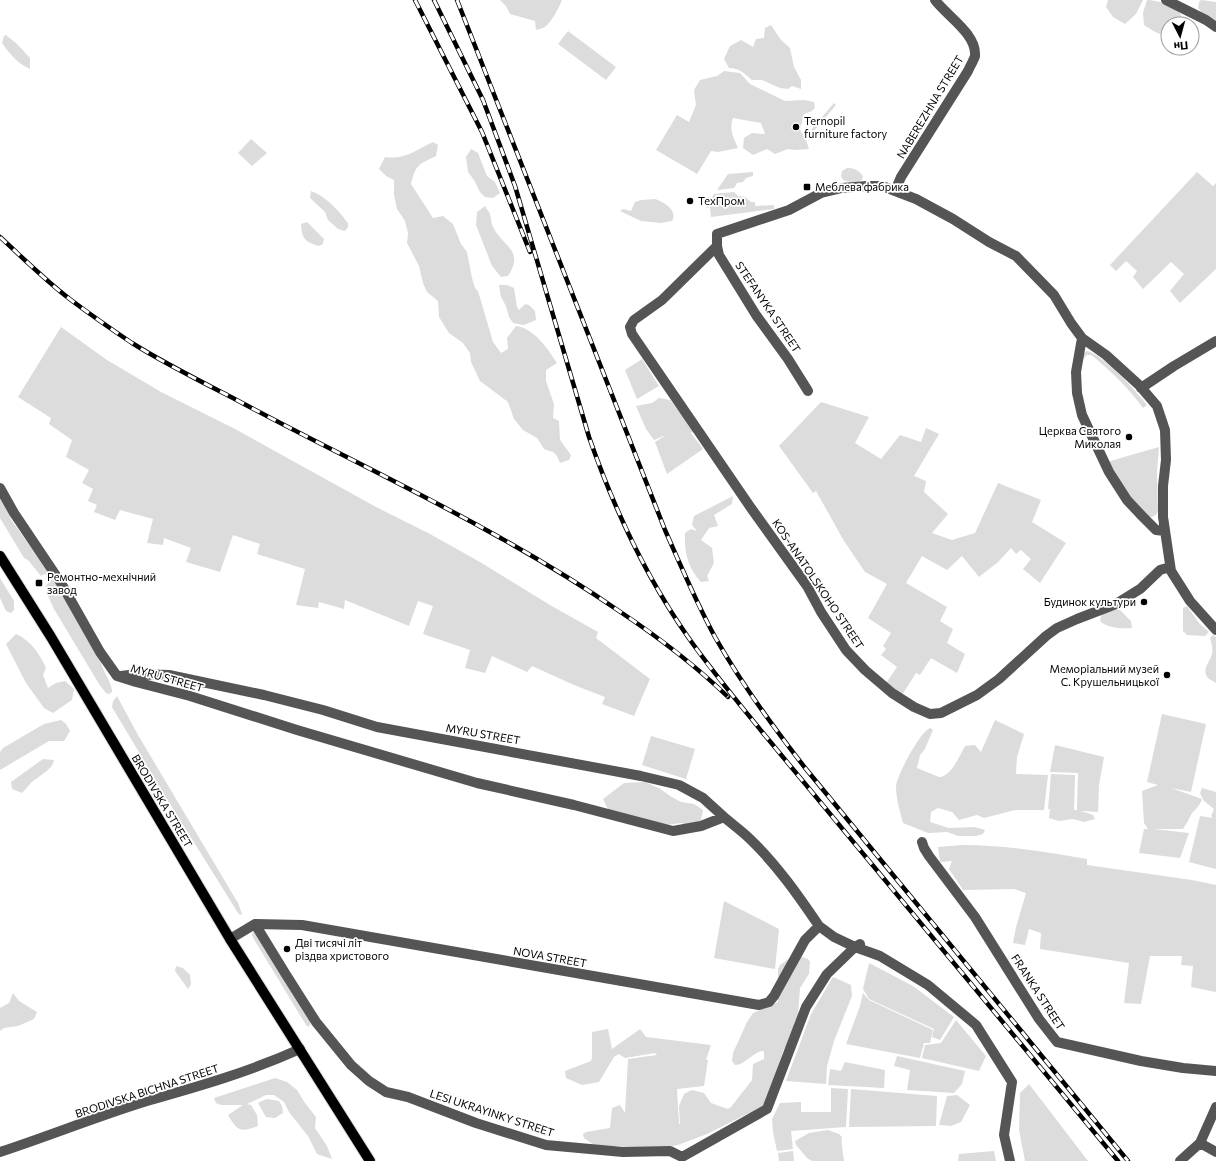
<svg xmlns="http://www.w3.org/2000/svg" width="1216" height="1161" font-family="Commissioner,sans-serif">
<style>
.green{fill:#dcdcdc}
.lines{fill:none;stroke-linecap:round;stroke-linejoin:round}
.major-casing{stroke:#dbdbdb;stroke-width:12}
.minor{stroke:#555;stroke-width:10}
.major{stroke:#000;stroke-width:10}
.rail-casing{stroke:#000;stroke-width:4.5}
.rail{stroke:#fff;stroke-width:3;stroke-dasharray:9;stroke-linecap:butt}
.poi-dot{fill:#000;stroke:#fff;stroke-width:1.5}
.labels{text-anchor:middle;stroke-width:3.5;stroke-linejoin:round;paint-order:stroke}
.street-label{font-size:11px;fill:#000;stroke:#fff}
.poi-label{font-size:11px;fill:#000;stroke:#fff;text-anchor:start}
</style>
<rect width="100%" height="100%" fill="#fff"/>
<!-- green -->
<path class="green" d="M500 0H562C559 8 550 25 543 28 541 29 538 29 536 30L535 21 510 14 506 6Z
M1108 0H1143L1136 14 1125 24 1113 17 1106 7Z
M1147 0C1157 0 1173 5 1179 12 1182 15 1183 21 1184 24H1168V34C1159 36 1152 30 1144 25L1143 13Z
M1201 0 1216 2V22L1207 19 1198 8 1199 2Z
M771 25 781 40 790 48 794 67 801 80V89L792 86 788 89 780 88 762 80H752C744 73 739 68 729 68L724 59 730 46 741 40 753 47 756 39 764 38 765 28Z
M568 31 616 67 606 80 558 44Z
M6 35 17 44 30 58V69C18 64 9 53 2 43L4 36Z
M724 71 740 73 750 84 785 101 804 100 814 102 815 108 812 111 804 114 800 130 806 140 809 149 795 150 788 149 775 154 767 149 753 155 743 148 744 138 752 133 765 134 761 123 733 118C729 129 733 137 738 148L718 152 711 151 697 174 656 150 677 115 689 122 696 105 694 90 700 80 717 76Z
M834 103 836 105 813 132 811 130Z
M251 139 267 153 252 166 238 153Z
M433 142 438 145 436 156C418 165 416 164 411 184L433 218 443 216 453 224 461 244 467 252 472 278 475 288 478 291 493 342 501 353 508 349 507 338 516 326C534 328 548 349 557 363L546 370V381L554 404 553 418 559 421 560 440 571 455 569 460 560 463 557 456 553 452 544 449 537 438 523 430 514 419 508 402 480 381 471 362 470 353 463 343 449 333 439 317 438 301 427 292 423 283 419 266 407 243 408 233 405 221 397 209 394 195V180L386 176 379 169 385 157C406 160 415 150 433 142Z
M471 149 478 153 487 176 495 182 500 193 493 198 485 197 480 192 474 180 468 172 466 157Z
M847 168C855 168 858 170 863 176L862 180 854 183 843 180 841 176 842 171Z
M753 172V176L746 178 743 182 737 183 734 188 717 190 728 174Z
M1197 172 1213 186 1216 183V269L1180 303 1170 291 1184 274 1171 262 1143 289 1133 277 1137 271 1126 261 1116 271 1110 265Z
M311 191C326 196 339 211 348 223V227L345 231 338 229 328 220 325 212 310 198Z
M734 192 738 196 745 197 751 202H755V206L774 205V209L711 217 710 207 706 208 714 194Z
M655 199C664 202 678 210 672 221L661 223 641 221 620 211 623 209 631 211 635 202 641 200Z
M485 206C486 209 489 211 490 214 491 218 491 223 493 227 503 247 525 250 508 276L501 277 492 266 476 225 477 212Z
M307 222 324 239 323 244 319 246C305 242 302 239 301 224Z
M499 285H507L514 288 517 307 519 310 525 304 529 305 535 311 536 320 524 325 513 323 509 317 506 306 501 297Z
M61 327 107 360 161 392 235 429 376 507 430 534 480 562 550 605 598 632 596 638 650 679 634 716 602 704 605 697 574 685 532 666 527 672 492 656 485 673 465 668 470 650 423 634 433 606 418 601 409 626 345 600 344 609 319 602 318 608 296 605 305 569 257 554 260 544 233 535 220 572 186 562 191 548 164 538 163 545 147 543 153 519 120 510 115 520 94 512 97 505 88 501 93 489 82 483 89 470 66 457 72 440 49 424 51 418 18 397Z
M1087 351C1104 355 1136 391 1147 405L1143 408C1129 389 1113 373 1095 358L1091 355H1087L1080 362 1081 394 1085 409 1093 429 1091 430C1081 406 1075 382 1080 356Z
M642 359 659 386 637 399 625 370Z
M659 398 670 400 694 431 691 433 703 449 667 474 655 442 666 435 654 440 646 429 636 406 652 403Z
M821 402 869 417 855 443 881 459 900 435 921 442 926 428 939 434 914 476 926 481 924 492 948 514 932 533 952 540 975 533 998 483 1041 500 1032 522 1066 543 1040 583 1023 569 1031 559 1021 550 1016 554 1011 548 998 562 979 577 962 556 947 570 922 556 906 583 947 607 940 621 953 629 947 643 965 654 957 673 931 658 920 675 916 673 902 695 886 683 897 667 881 655 886 649 883 646 891 633 868 618 887 584 865 572 844 541 816 491 813 493 779 446Z
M1159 447 1157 472 1158 511 1156 515 1149 518 1136 507 1107 462Z
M0 495 12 521 53 578 100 658C101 669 113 684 112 692L109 694 106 693 99 684 54 609 48 596 46 585 50 582 45 574 41 576 28 560 24 558 0 518Z
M733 496 732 504 714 515 718 526 709 528 701 540 712 548 714 563 707 576 709 581 701 582C688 568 684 552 685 533L691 529 697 531 692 525 694 516Z
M0 578 14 601V610L11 613 6 611 0 598Z
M1187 606 1199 623 1209 632 1205 636 1187 635 1183 631V608Z
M1119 609 1131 621 1132 628C1122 629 1107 628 1100 621L1102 613Z
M16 634C30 640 40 654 46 668L43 675 48 688 56 683 65 681 74 689 72 700 53 713 44 708 26 683 6 644Z
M1213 635 1216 637V683C1214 681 1210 680 1208 678 1201 669 1210 662 1212 654 1213 648 1212 644 1210 638Z
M117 696 138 735 238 903 242 914 240 915 238 913 162 791 112 707 113 701Z
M1162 714 1206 724 1191 792 1171 788 1202 799C1200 807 1193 810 1190 817 1188 821 1186 824 1183 829H1154L1189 833 1180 858 1139 853 1144 829H1148L1144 823 1142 791 1158 785 1147 782Z
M61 720 66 724 70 731 64 741H49L0 770V752L3 748 44 724Z
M995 720 1024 734 1017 757 1016 774 1048 775 1044 810H1015L984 818 977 815 959 820 952 812 938 808 931 812 930 822 949 828 975 827 985 830 983 834 976 836H958L947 832 928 833 903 823C900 811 896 799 896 786 897 775 920 732 930 728L933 730 925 749 920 755 917 768 939 777C951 777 960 755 965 746L975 745 981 752Z
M651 736 695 749 686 779 642 765Z
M1055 745 1104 757 1099 785 1098 812 1081 811 1093 815 1095 819 1084 822 1073 819 1059 821 1049 818 1050 809H1048L1051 774 1075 775 1074 810H1077L1078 773 1050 772Z
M43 759 54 760C53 770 38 776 31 783 28 786 25 790 22 793L12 789 11 782Z
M645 782 659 788 670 796 681 802 694 804 703 810 701 820 691 826 681 823 659 826 643 818 609 811 603 799 624 783Z
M1202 788 1216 792V869L1189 862 1200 816 1213 818 1211 816 1214 809 1204 801 1200 793Z
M963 845C1004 845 1046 852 1087 859V865L1192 880 1216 885V992L1191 987 1193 966 1181 965 1182 956H1150L1141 1004 1124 1003 1129 963 1040 949 1041 933 1029 929 1025 945 1013 943 1016 927 1026 893 1014 889 963 890 949 869 952 861 940 862 938 847Z
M724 901 779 929 775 969 714 958Z
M253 931H255L310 1018V1024L309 1027 306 1025 255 941 252 935Z
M794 955 808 959 810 962 809 974 800 988 798 1015 794 1024 793 1042 786 1046 783 1051 765 1106 756 1112 747 1114 707 1134 678 1145 647 1151 620 1146 598 1148 584 1138 583 1134 586 1132 610 1128 612 1108 620 1105 625 1113 628 1059 657 1055 655 1053 625 1058 619 1054 614 1057 599 1082 582 1085 566 1078 565 1071 591 1061 592 1058V1032L608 1029 612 1049 640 1029 646 1037 711 1045 706 1060H708L704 1086 677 1089 679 1124H680L679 1106 684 1094 692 1090 704 1093 711 1103 728 1109 731 1107 752 1080 753 1064 764 1059V1051C753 1051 746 1065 735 1065L732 1061 733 1053 747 1022 753 1013 778 1002V969L780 965Z
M869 963 913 986 954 1017 940 1040 932 1037 934 1029 869 999 863 989Z
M176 966 183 968 190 975 191 984 188 989 175 971Z
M833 977 851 985 852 996 834 1041 827 1066 826 1084 786 1081 811 1014Z
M13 993 19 1001 37 1012 34 1019 18 1026 4 1028 0 1031V1008L9 1003Z
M863 993 869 1000 933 1030 930 1043H924L920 1058 846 1044 860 1006Z
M956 1020 986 1056 979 1071 922 1058 925 1045 941 1043Z
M897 1056 965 1071 962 1084 954 1093 907 1090 910 1070 894 1066Z
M845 1062 885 1070 884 1088 828 1085 830 1069 841 1071Z
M275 1078 287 1082 297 1090 305 1103 316 1117 315 1128 327 1146 332 1159 317 1154 308 1136 289 1112 284 1102 274 1095H266L247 1104 251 1105 257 1115 258 1126C240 1132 238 1132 228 1115L243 1105H221L216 1103 214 1098Z
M1029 1084 1088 1161H1025L1019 1130 1020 1093Z
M831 1088 848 1089 846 1127 791 1131 793 1149 777 1151 773 1132 772 1119 780 1103 801 1102V1112H831Z
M851 1089 937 1096 936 1126 849 1127Z
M957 1095 970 1105 961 1122 951 1126 939 1125 947 1096Z
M267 1099 279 1101 282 1106 283 1113 275 1118 266 1117 258 1103Z
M828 1130 839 1134 842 1137C841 1145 843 1152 844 1161H812L807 1158 796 1145 795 1141 809 1133Z
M793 1151 794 1161H779L778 1153Z
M994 1151 996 1161H958L959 1154Z"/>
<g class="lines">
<defs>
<path id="major" d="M0 556 51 637 230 939 370 1161"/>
</defs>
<!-- major casing -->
<use href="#major" class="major-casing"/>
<!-- minor -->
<path class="minor" d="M1166 0 1206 20 1216 27
M895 191 901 177 968 71C970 66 974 60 975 56 977 34 947 16 935 0
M717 246 662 300 634 320 630 327 632 334 751 508 807 586 821 612 846 650 865 670 892 693 914 707 930 714 941 713 977 695 999 679 1046 636 1057 628 1077 619 1116 604 1140 589 1160 570 1170 567
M1082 338 1076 372 1077 393 1082 415 1109 472 1127 500 1142 516 1156 530 1165 531
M1141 388 1174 366 1216 341
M808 391 788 359 756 315 719 255 717 246V234L789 210 821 193 842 188 867 186H882L916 199 953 219 989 242 1016 256 1054 295 1071 323 1082 338 1106 355 1139 385 1157 406 1165 430 1166 460 1163 486V517L1171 571 1190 601 1216 630
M0 488 14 513 61 583 100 652 117 676
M117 676 136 682 190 696 297 730 477 783 574 805 673 831 701 826 724 817C732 824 742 831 750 839 777 865 798 895 819 926L805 940 774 996 769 1002 759 1005 302 925 255 924
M121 676 137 674 169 675 264 695 323 710 377 727 641 776 679 785 703 798 724 817
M922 842 924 848 929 856 975 917 1039 1019 1057 1042 1141 1061 1183 1068 1216 1071
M255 924 285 973 316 1022 351 1065 369 1081 386 1092 408 1097 476 1123 546 1145 623 1152 670 1151 682 1157 767 1109 806 1007 827 974 855 947 860 944
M819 926 834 937 855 947 880 956 928 985 976 1025 1012 1082 1004 1135 1010 1161
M230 939 255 924
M1200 1143 1216 1152
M0 1152C49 1136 98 1116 147 1101 200 1086 249 1072 300 1049
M1180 1161 1200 1143 1216 1107"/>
<!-- major -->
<use href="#major" class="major"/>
<defs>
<path id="rail" d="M415 0 482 132 530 252
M434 0 483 100 515 186 589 437C613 506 646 577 688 637 711 670 737 701 763 733L1118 1161
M457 0 665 530C681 566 696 602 715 637 741 683 773 727 806 769L1128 1161
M0 237C23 258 46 281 71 300 91 315 111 329 132 343 164 363 198 380 231 397 361 467 497 527 619 611 658 637 694 664 728 697"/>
</defs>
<!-- rail casing -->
<use href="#rail" class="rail-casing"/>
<!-- rail -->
<use href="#rail" class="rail"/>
</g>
<!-- markers -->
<g class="poi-dot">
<circle cx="796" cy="127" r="4"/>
<rect x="803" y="183" width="8" height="8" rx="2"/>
<circle cx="690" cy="201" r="4"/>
<circle cx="1129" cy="437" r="4"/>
<rect x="35" y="579" width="8" height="8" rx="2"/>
<circle cx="1144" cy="602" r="4"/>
<circle cx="1167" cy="675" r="4"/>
<circle cx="287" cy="949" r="4"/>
</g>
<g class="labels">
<!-- street labels -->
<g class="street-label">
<text transform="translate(930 107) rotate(-59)" y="4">NABEREZHNA STREET</text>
<text transform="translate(768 307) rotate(56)" y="4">STEFANYKA STREET</text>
<text transform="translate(818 584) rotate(56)" y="4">KOS-ANATOLSKOHO STREET</text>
<text transform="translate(167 678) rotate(16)" y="4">MYRU STREET</text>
<text transform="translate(483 734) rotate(10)" y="4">MYRU STREET</text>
<text transform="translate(162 801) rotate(59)" y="4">BRODIVSKA STREET</text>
<text transform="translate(550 957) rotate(10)" y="4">NOVA STREET</text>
<text transform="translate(1038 992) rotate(57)" y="4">FRANKA STREET</text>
<text transform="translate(147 1091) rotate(-18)" y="4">BRODIVSKA BICHNA STREET</text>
<text transform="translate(492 1113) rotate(18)" y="4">LESI UKRAYINKY STREET</text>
</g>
<!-- poi labels -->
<g class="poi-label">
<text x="804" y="125">Ternopil<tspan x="804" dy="13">furniture factory</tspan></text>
<text x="815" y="191">Меблева фабрика</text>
<text x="698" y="205">ТехПром</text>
<text x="1121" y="435" text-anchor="end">Церква Святого<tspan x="1121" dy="13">Миколая</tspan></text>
<text x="47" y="581">Ремонтно-мехнічний<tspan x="47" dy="13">завод</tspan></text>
<text x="1136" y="606" text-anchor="end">Будинок культури</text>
<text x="1159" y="673" text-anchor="end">Меморіальний музей<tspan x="1159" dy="13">С. Крушельницької</tspan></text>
<text x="295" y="947">Дві тисячі літ<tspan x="295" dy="13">різдва христового</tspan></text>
</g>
</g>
<!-- north arrow -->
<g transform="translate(1180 36) rotate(174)"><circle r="19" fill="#ffffff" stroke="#999999"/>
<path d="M0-3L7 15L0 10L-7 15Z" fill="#000000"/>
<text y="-6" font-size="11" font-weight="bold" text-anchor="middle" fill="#000000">Пн</text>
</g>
</svg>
